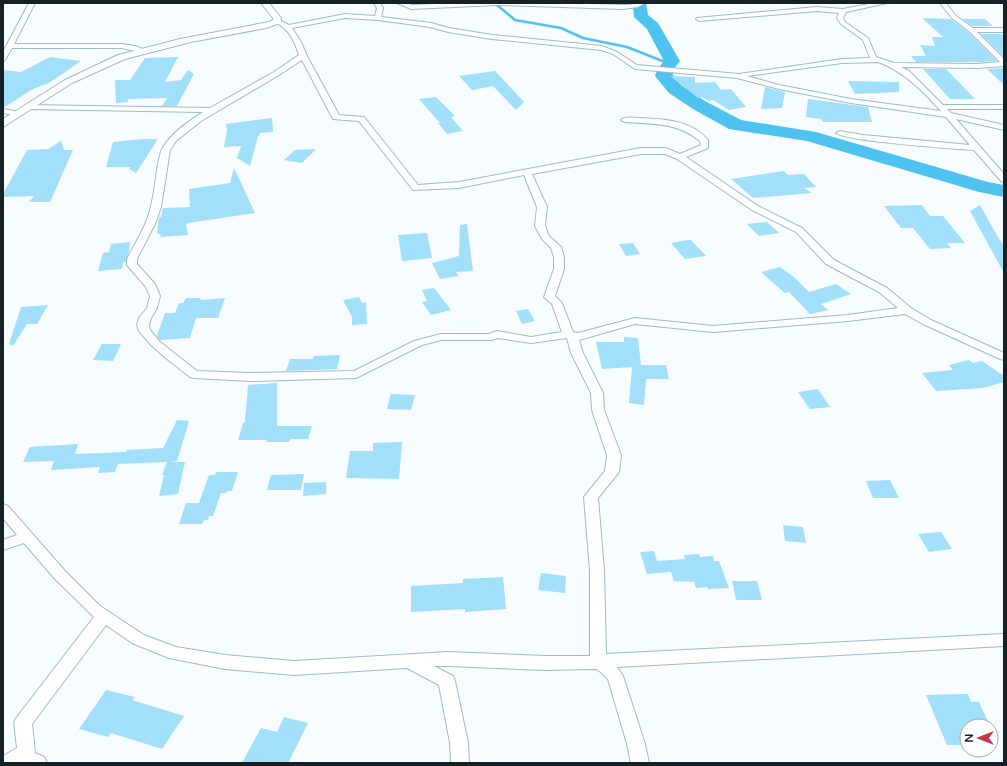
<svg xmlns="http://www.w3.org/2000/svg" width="1007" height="766" font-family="'Varela Round',sans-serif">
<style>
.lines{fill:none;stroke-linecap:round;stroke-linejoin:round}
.stream{stroke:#4ec3f0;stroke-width:2.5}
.river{fill:#4ec3f0;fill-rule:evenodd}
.building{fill:#a1dffa}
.minor-casing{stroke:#9dbbc8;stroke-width:2}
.tertiary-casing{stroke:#9dbbc8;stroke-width:2}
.minor{fill:#fff;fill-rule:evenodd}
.tertiary{fill:#fff;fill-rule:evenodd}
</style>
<rect width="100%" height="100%" fill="#f6fcff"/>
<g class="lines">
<!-- stream -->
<path class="stream" d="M498 3 497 5 515 20 561 28 583 38 627 47 670 64"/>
<!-- river -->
<path class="river" d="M628 3H646L648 15 658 23 680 61 673 70V75L681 85 705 101 741 120 816 132 988 182 1004 185V197L979 192 807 141 729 129 693 109 669 93 655 76 657 70 664 61 647 29 634 17 633 7Z"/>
</g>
<!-- building -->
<path class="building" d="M922 18 951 19 968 32 997 61 981 62H916L911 56H926L920 45 935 46 932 37H943Z
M962 19H985L993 26H973Z
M981 34H1001L1004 36V57Z
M50 57 81 61 49 83 33 89 3 108V70L21 72Z
M178 57 165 82 181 80 188 70 194 74 177 106H162L167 98 128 99V102L116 103 115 80H130L145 58Z
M1004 68V85L987 69Z
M923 69H946L975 99H950Z
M495 71 524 102 516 110 493 86 472 90 459 76Z
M670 76 695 77V83L715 82 721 90 731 89 746 107 729 110 713 100 709 101 702 97 698 98Z
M848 81 899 82V92L855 94Z
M765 87 785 92 782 108 761 109Z
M436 97 455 116 451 117 463 131 447 134 438 123H440L419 99Z
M808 99 868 107 872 122H823L821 119 806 117Z
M272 118 273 132 260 133 259 136H258L250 166 237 158 241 146 224 147 227 131 226 124Z
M143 139H158L136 173 129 169 130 167H106L113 142Z
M61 141 64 150H73L50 202H29L34 196 3 197V194L27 150 48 149Z
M316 149 302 163 284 160 295 150Z
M234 168 255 213 188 223 186 224 188 235 160 237 161 234H157L159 217H161L163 208 190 207 189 189 230 183Z
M784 171 788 175 804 174 816 187 804 188 812 193 753 198 731 179Z
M922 205 930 216H943L965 243H947L951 248 930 249 913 228H901L884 206Z
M980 205 999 239 1004 245V273L970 211Z
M767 222 779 233 759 236 747 224Z
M467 224 473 271 456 272 459 276 440 279 432 263 459 256 460 225Z
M427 233 432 258 402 261 398 235Z
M688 240H691L706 256 685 259 671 243Z
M130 242 129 252 126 262H123L122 269 98 271 103 253 109 252 111 244Z
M633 243 640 254 626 256 619 244Z
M780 267 795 278 809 292 836 284 851 294 821 304 828 310 810 314 789 292 785 293 761 272Z
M434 288 451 310 431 315 422 302 427 301 422 290Z
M359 297 362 303 366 302 367 324 352 325V317L343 300Z
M186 298H201L200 300 225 298 218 318H196L190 338 160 340 157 336 165 313H175L179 303H183Z
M48 305 37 324H27L13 346 9 344 21 307Z
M528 309 535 321 522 324 516 311Z
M624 337 638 338 641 365H666L669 379H646L644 405 629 403 632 367 602 369 596 342H624Z
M102 344H121L113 361 93 360Z
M340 355 337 369 286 371 290 359H313L314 356Z
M969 360 973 363 982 361 1004 376V382L983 388 936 391 922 373 953 370 949 365Z
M277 383V426H312L308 439H290L289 442H266L267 440H238L243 423 245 422 248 385Z
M818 389 830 407 810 409 798 392Z
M391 394 415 395 411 410 387 409Z
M177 420 189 421 177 461 169 462H185L178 494 159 496 164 475H162L167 462 118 464 115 472 98 473 100 467 51 470 54 461 23 462 30 447 78 444 75 454 127 452V450L163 448Z
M402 442 399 479 346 478 350 451H373V443Z
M216 472H238L232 491H227L226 493H221L213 516H209L208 520H204L202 524H179L186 503H199L209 475H215Z
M304 474 301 490H267L271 475Z
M890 480 899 498H873L866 481Z
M326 482V494L303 496 304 483Z
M783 525 803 527 806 543 785 541Z
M941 532 952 549 929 552 918 534Z
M654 551 657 561 685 559 684 555 699 554 700 557 713 556 714 561H719L729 588 708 589 707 587 696 588 694 582 674 581 671 572 647 574 640 552Z
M541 573 566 576 565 593 538 590Z
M503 577 506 609 465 612V609L411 612V586L463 583V579Z
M732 581H757L762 600H736Z
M106 690 135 697 132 700 184 716 162 749 111 733 108 737 79 729Z
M968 694 971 702H979L990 726H967V745H947L926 695Z
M284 717 308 723 288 763H242L261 728 277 732Z"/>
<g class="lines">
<defs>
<path id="minor" d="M29 3H35L14 44H121L135 46 145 50 142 52 121 48H12L5 60 3 61V52Z
M374 3H380L383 8 381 17 431 23 449 28 492 35 602 46 617 52 637 65 739 74 842 59 870 58 863 40 841 24 837 18 839 13 817 11 699 21 696 19 697 18 817 7 843 9 874 3H887L846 12 843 18 845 22 868 38 876 57 894 63 977 64 1000 62 969 31 952 18 940 3H946L956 16 973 28H1004V32H977L1004 59V66L977 68 901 67 909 71 943 105H1004V109H947L951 113 1004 125V130L956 119 1004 174V182L1001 181 974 150C955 149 845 141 836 133L840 131 863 135 970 145 946 117 851 103 779 89 737 78 635 69 613 54 601 50 492 39 448 32 430 27 378 20 345 18 292 28 301 42 307 56 339 115 364 117 418 185 459 182 641 148H666L680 154 701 145 700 141C676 122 654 124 625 122L621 120C625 116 633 118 639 118 663 119 692 120 708 140V148L686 157 758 206 802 228 834 260 887 288 911 308 931 320 1004 353V360L1000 359 923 324 905 314 848 321 713 332 635 324 579 340 583 353 603 393 604 410 621 455 619 472 598 498 604 571 606 654 1004 634V646L617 667 623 676 645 744 649 763H631L627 744 608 679 602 673 596 669 544 670 448 666H434L453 676 455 681 468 743 469 763H451L450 743 439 685 407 668 294 675 225 669 169 658 132 643 106 625 32 724 35 753 44 757 47 763H3V756L17 748 14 722 17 717 94 617 55 579 24 543 3 550V540L17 535 3 518V504L8 506 65 571 100 606 144 635 176 647 225 655 294 661 448 652 544 656H590V571L584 497 605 471 607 455 592 410 591 393 571 353 567 338 531 343 498 338 491 340H441L422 345 356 378 250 381 194 378 190 377 167 359 152 346 139 331 137 325 139 318 147 308 150 296 146 287 127 265V259C136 242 147 225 151 206 155 192 157 160 162 149 171 133 188 122 203 112L28 109 24 107 28 105 210 108 274 72 299 55C294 40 289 29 275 22V20H279L289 25 345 14 375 16 377 8ZM302 60 333 119 359 121 413 190 459 188 524 175 537 207 535 226 542 239 551 248 554 257V269L544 297 552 304 562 332 531 337 497 331 489 334H441L414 341 354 371 250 373 197 371 160 342 150 330 149 325 151 318 157 308 160 296 155 284 137 264V259L155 224 161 207 170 150 176 141 201 121 279 75ZM878 62C903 71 923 91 941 111L851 99 779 85 747 76 842 63ZM641 154H665L677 159 752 210 796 232 826 264 879 292 898 308 848 315 713 326 635 318 578 333 573 332 562 303 555 296 564 269V257L561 247 549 236 545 226 547 207 532 174Z
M397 3H406L412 5 457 3H553L626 5 645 3 638 7 623 9 498 5 411 9Z
M3 109 21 112 22 114 18 116 3 113Z"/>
<path id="tertiary" d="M261 3H269L281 18 280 23 266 28 191 42 125 59 72 83 3 127V119L65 80 118 55 180 39 269 22 273 20V18Z"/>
</defs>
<!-- minor casing -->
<use href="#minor" class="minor-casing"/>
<!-- tertiary casing -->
<use href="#tertiary" class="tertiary-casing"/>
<!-- minor -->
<use href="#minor" class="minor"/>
<!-- tertiary -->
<use href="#tertiary" class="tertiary"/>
</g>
<!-- border -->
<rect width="1007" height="766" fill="none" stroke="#162126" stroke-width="8"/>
<!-- north arrow -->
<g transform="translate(979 738) rotate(270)"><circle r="19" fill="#ffffff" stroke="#a2a6a8"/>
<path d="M0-3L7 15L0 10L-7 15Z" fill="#c7364c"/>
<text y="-6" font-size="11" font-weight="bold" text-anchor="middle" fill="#162126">N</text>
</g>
</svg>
